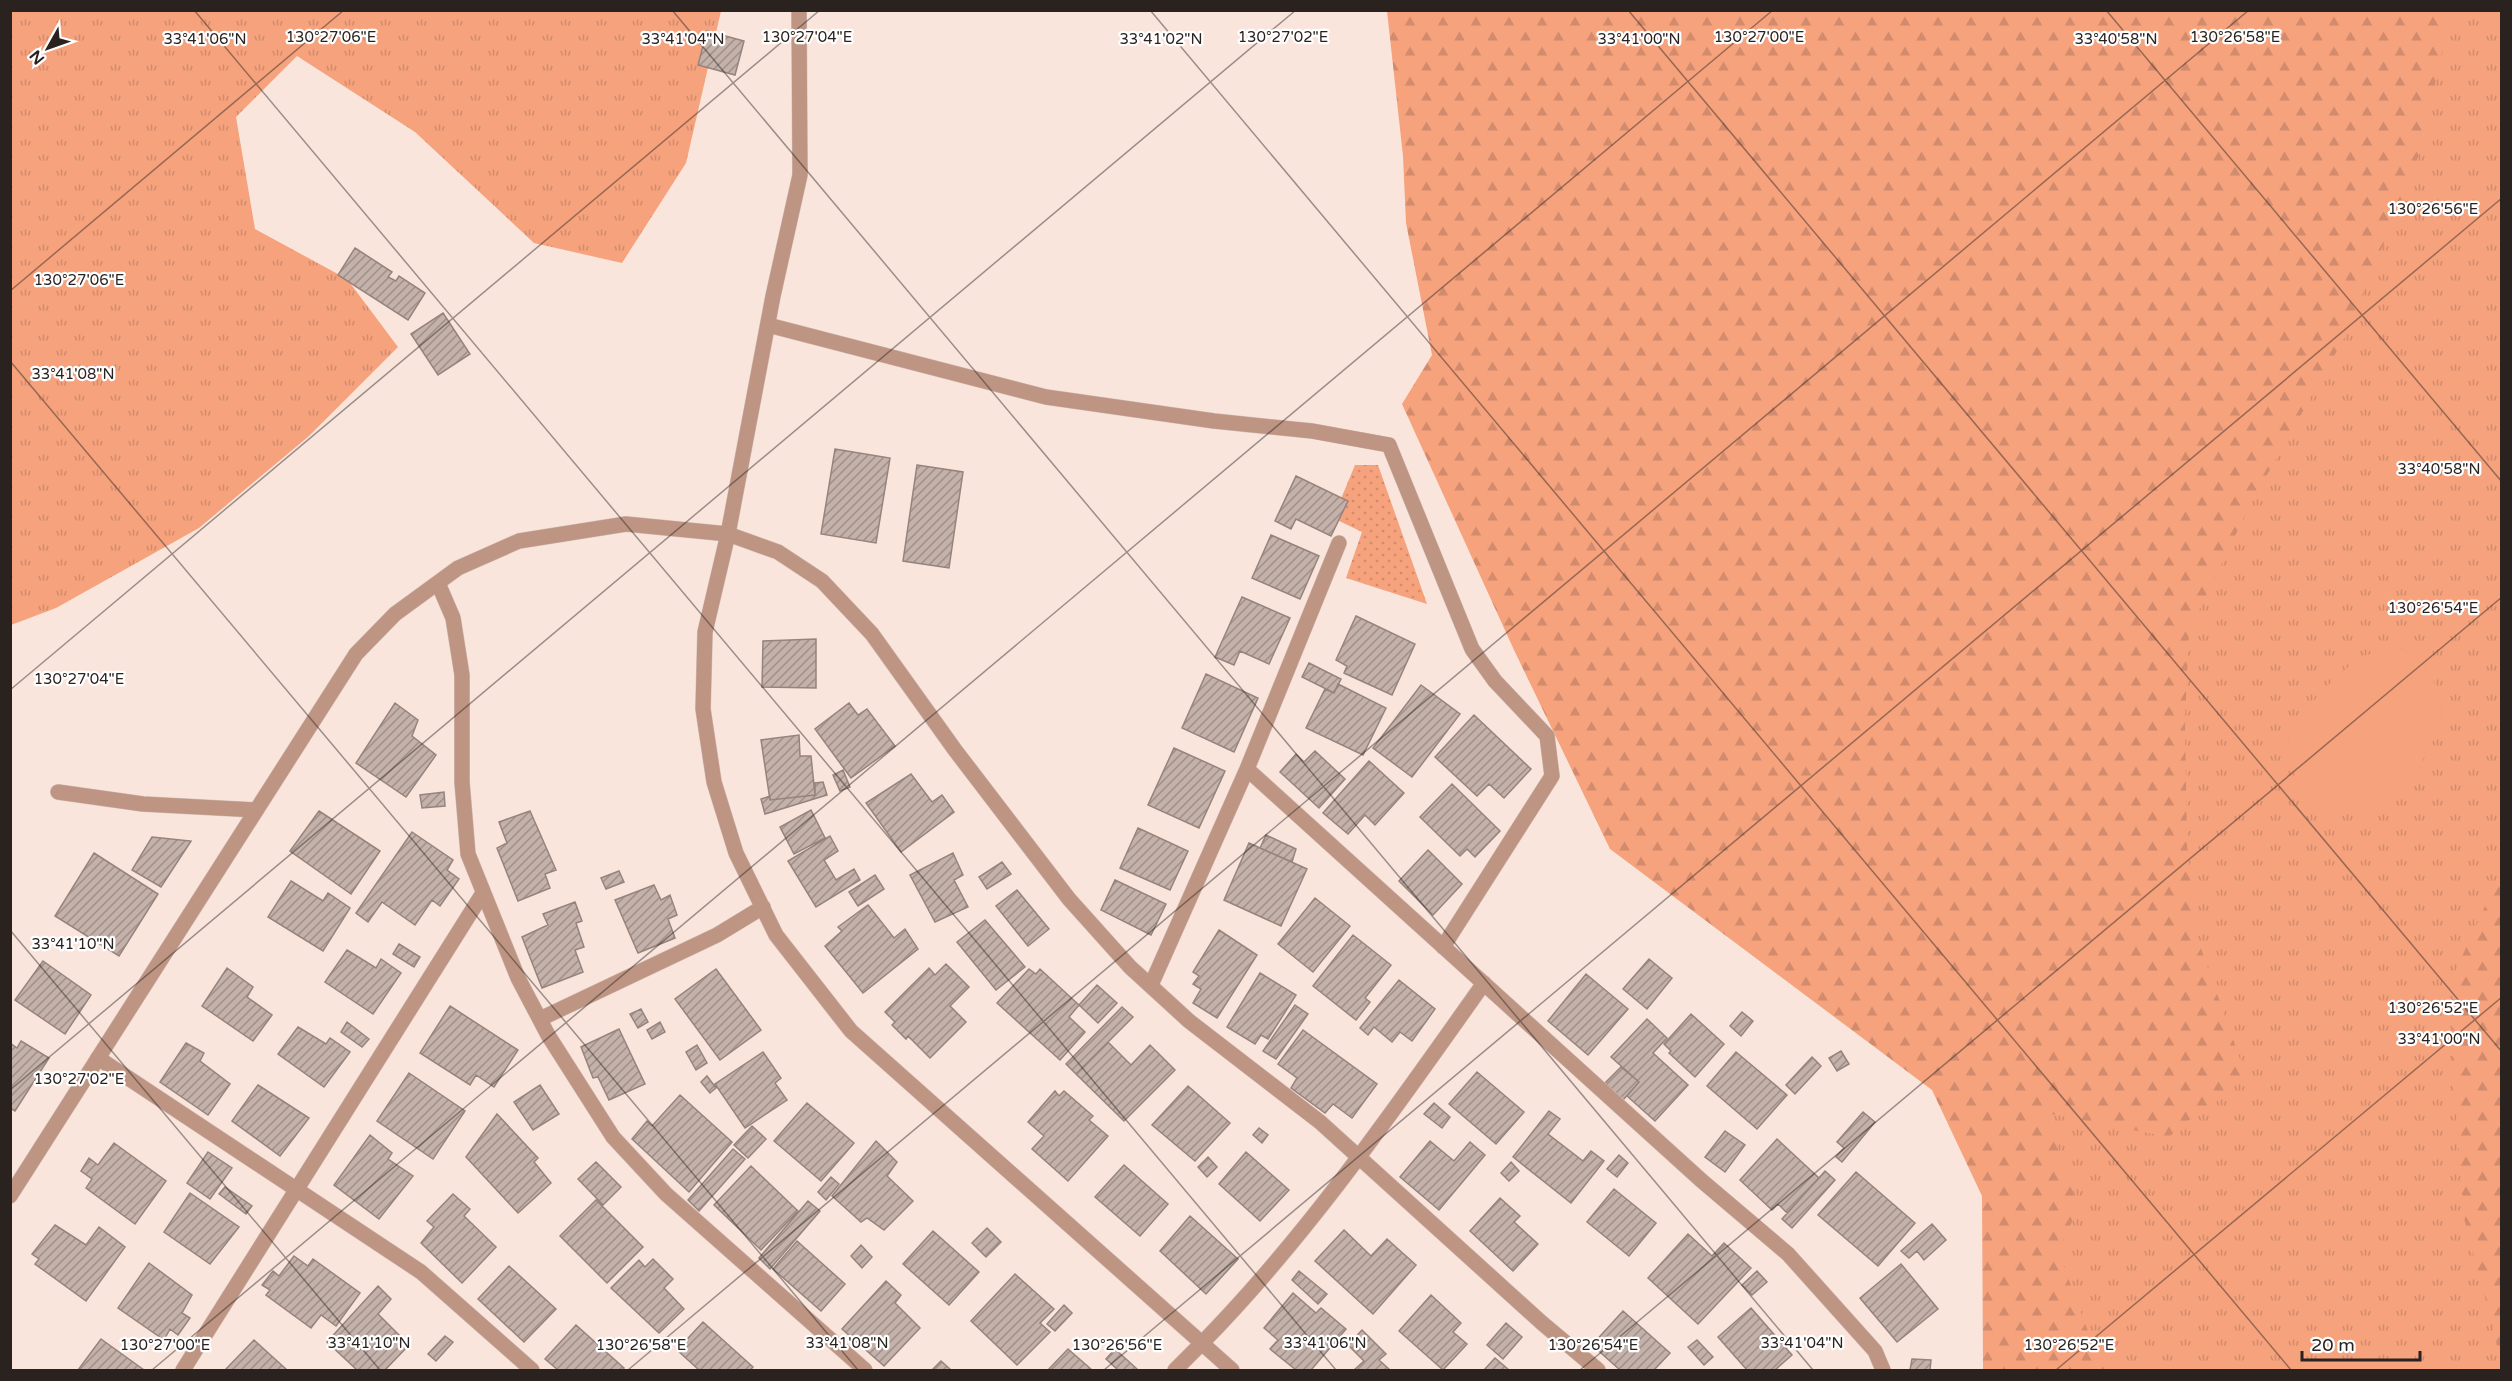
<svg xmlns="http://www.w3.org/2000/svg" width="2512" height="1381" font-family="'Varela Round',sans-serif">
<style>
.grass{fill:url(#grass-tufts)}
.forest{fill:url(#forest-firs)}
.park{fill:url(#park-dots)}
.pitch{fill:#f5a27d}
.building{fill:url(#building-hatch);stroke:#96837c;stroke-width:1.5}
.lines{fill:none;stroke-linecap:round;stroke-linejoin:round}
.minor-casing{stroke:#d4c2bb;stroke-width:16}
.tertiary-casing{stroke:#d4c2bb;stroke-width:16}
.minor{stroke:#be9583;stroke-width:15}
.tertiary{stroke:#be9583;stroke-width:15}
.ticks{fill:none;stroke:#29221f;stroke-width:1.5;stroke-opacity:0.45}
.ticks-label{font-size:15px;text-anchor:middle;fill:#29221f;stroke:#fff;stroke-width:4.5;stroke-linejoin:round;paint-order:stroke}
</style>
<defs>
<pattern id="grass-tufts" width="24" height="20" patternUnits="userSpaceOnUse" patternTransform="scale(1.5)"><rect width="24" height="20" fill="#f5a27d"/><path d="M3 7l-1-3M5 7V3M7 7l1-3M15 17l-1-3M17 17v-4M19 17l1-3" fill="none" stroke="#d28b6c"/></pattern>
<pattern id="forest-firs" width="22" height="20" patternUnits="userSpaceOnUse" patternTransform="scale(1.5)"><rect width="22" height="20" fill="#f5a27d"/><path d="M5 1l3.5 6h-7zM16 11l3.5 6h-7z" fill="#d28b6c"/></pattern>
<pattern id="park-dots" width="8" height="8" patternUnits="userSpaceOnUse" patternTransform="scale(1.5)"><rect width="8" height="8" fill="#f5a27d"/><path d="M2 2h.1M6 6h.1" fill="none" stroke="#d28b6c" stroke-width="1.8" stroke-linecap="round"/></pattern>
<pattern id="building-hatch" width="6" height="6" patternUnits="userSpaceOnUse" patternTransform="scale(1.5)"><rect width="6" height="6" fill="#c4b1a9"/><path d="M-1 1l2-2M0 6l6-6M5 7l2-2" fill="none" stroke="#9f9089"/></pattern>
</defs>
<rect width="100%" height="100%" fill="#fae5dd"/>
<!-- grass -->
<path class="grass" d="M11 11H721L686 163 622 263 534 243 415 132 297 56 236 117 255 229 347 279 398 347 309 436 199 528 56 608 11 625Z
M2381 11H2501V1370H2014L2002 1232Z"/>
<!-- forest -->
<path class="forest" d="M1387 11H2451L2420 152 2351 326 2250 505 2189 631 2185 719 2187 845 2198 940 2245 1073 2169 1137 2046 1113 2079 1207 2058 1251 2089 1334 2109 1370H1983L1982 1196 1932 1090 1610 849 1514 650 1402 404 1432 355 1406 223 1403 156Z
M2501 871 2502 1370H2501L2495 1335 2464 1218 2452 1062 2455 972Z"/>
<!-- park -->
<path class="park" d="M1355 465H1378L1427 604 1346 578 1362 532 1333 518Z"/>
<!-- pitch -->
<path class="pitch" d="M2390 647C2395 649 2402 649 2408 652 2426 659 2447 701 2441 719 2432 747 2415 774 2400 798L2354 809 2323 806 2308 799 2287 760 2289 735 2307 708 2338 675 2361 657Z"/>
<!-- building -->
<path class="building" d="M707 31 744 41 735 75 698 65Z
M355 248 392 272 388 277 396 281 399 276 425 293 408 320 338 275Z
M443 313 470 354 438 375 411 334Z
M835 449 890 458 876 543 821 534Z
M917 465 963 472 949 568 903 561Z
M1296 476 1348 501 1331 536 1296 519 1291 529 1275 521Z
M1271 535 1319 556 1300 599 1252 578Z
M1242 597 1290 618 1269 664 1240 651 1234 665 1215 657Z
M1356 616 1415 644 1392 695 1344 673 1347 666 1336 660Z
M816 639V688L762 687 763 641Z
M1309 663 1341 679 1334 693 1302 677Z
M1206 674 1258 698 1234 752 1182 728Z
M1338 684 1386 708 1363 755 1306 728 1325 689 1334 693Z
M1421 685 1460 714 1412 777 1373 748Z
M395 703 418 720 412 736 436 755 406 797 356 763Z
M849 703 858 715 867 709 895 746 851 778 815 729Z
M1474 715 1531 769 1504 798 1489 784 1477 796 1435 757Z
M799 735 800 756H811L815 795 770 800 761 740Z
M1174 748 1225 771 1199 828 1148 805Z
M1315 751 1345 779 1319 808 1280 772 1296 754 1304 762Z
M1369 761 1404 793 1375 825 1365 815 1348 834 1323 813Z
M843 770 850 787 840 791 833 775Z
M911 774 932 802 942 795 954 812 901 852 866 803Z
M823 782 827 795 765 814 761 799 770 796V800L815 795V783Z
M1452 784 1500 831 1475 857 1467 849 1460 856 1420 817Z
M444 792 445 806 422 808 420 795Z
M811 810 825 838 794 854 780 827Z
M319 811 380 851 351 894 290 851Z
M530 811 556 870 545 874 550 888 518 901 497 848 507 843 499 822Z
M1138 828 1188 851 1170 890 1120 868Z
M412 832 453 860 447 870 459 879 440 906 432 900 415 925 382 902 368 922 356 913Z
M1266 835 1296 849 1292 862 1260 848Z
M830 836 838 851 824 860 836 880 854 869 860 880 816 907 788 861Z
M152 837 191 841 161 887 132 870Z
M1249 843 1307 869 1281 926 1224 900Z
M1428 850 1462 884 1433 915 1399 881Z
M94 853 158 894 119 956 55 916Z
M953 853 963 875 954 880 968 907 935 922 910 875Z
M1002 862 1011 874 987 889 979 877Z
M619 871 624 882 606 889 601 878Z
M875 875 884 889 858 906 849 892Z
M1115 880 1166 904 1151 935 1101 910Z
M291 881 323 901 328 893 350 908 323 951 268 917Z
M654 885 661 900 670 895 677 915 668 919 675 938 638 953 615 900Z
M1017 890 1049 929 1028 946 996 906Z
M1315 898 1350 926 1313 972 1278 944Z
M575 902 582 921 576 923 584 947 575 950 583 972 542 988 522 937 548 925 543 914Z
M868 905 894 938 905 929 918 949 863 993 825 946 842 931 838 927Z
M985 920 1025 967 996 990 957 942Z
M1219 930 1257 955 1217 1018 1193 1003 1201 989 1193 984 1199 976 1193 972Z
M1353 935 1391 965 1365 998 1370 1002 1356 1020 1313 986Z
M399 944 420 957 414 967 393 954Z
M347 950 376 968 381 959 401 973 373 1014 325 982Z
M1649 959 1672 978 1647 1009 1623 989Z
M43 961 91 995 65 1034 15 1000Z
M946 964 969 987 950 1006 966 1022 930 1058 908 1036 906 1039 892 1025 895 1022 885 1012 929 968 935 975Z
M227 968 253 987 247 997 272 1015 253 1041 202 1006Z
M716 969 761 1030 720 1060 675 999Z
M1029 969 1036 974 1040 969 1079 1005 1069 1017 1085 1032 1060 1060 997 1003Z
M1260 973 1296 995 1268 1039 1261 1035 1255 1044 1227 1027Z
M1586 974 1628 1009 1588 1055 1548 1021Z
M1399 980 1435 1009 1412 1041 1400 1032 1392 1042 1374 1027 1368 1035 1360 1028Z
M1097 985 1117 1003 1098 1023 1079 1005Z
M1295 1005 1308 1014 1276 1059 1263 1051Z
M450 1006 518 1050 494 1087 476 1075 470 1085 420 1053Z
M1122 1007 1133 1017 1076 1074 1066 1064Z
M641 1009 648 1022 638 1028 630 1014Z
M1742 1012 1753 1021 1741 1036 1730 1026Z
M1691 1014 1724 1044 1695 1077 1669 1053 1671 1051 1664 1044Z
M1647 1019 1667 1038 1653 1053 1688 1085 1655 1121 1627 1096 1639 1082 1611 1057Z
M347 1022 369 1039 362 1047 341 1032Z
M660 1022 665 1032 652 1039 647 1030Z
M298 1027 326 1044 330 1038 350 1052 324 1087 278 1054Z
M619 1029 645 1084 609 1100 598 1077 593 1078 581 1047Z
M1303 1030 1377 1084 1352 1118 1333 1104 1325 1113 1291 1088 1297 1078 1278 1064Z
M21 1041 49 1058 15 1111 10 1108V1043L17 1048Z
M1108 1042 1131 1065 1150 1045 1175 1070 1124 1121 1076 1074Z
M186 1043 204 1053 200 1061 230 1084 208 1115 160 1082Z
M697 1045 707 1063 696 1070 686 1052Z
M1841 1051 1849 1064 1837 1071 1829 1058Z
M763 1052 781 1078 775 1083 787 1100 745 1128 715 1084Z
M1736 1052 1787 1095 1757 1129 1707 1086Z
M1812 1057 1821 1066 1795 1094 1786 1085Z
M1621 1067 1639 1082 1623 1100 1605 1083Z
M1477 1072 1524 1112 1496 1144 1449 1104Z
M409 1073 465 1111 433 1159 377 1121Z
M707 1076 716 1088 710 1093 701 1082Z
M258 1085 309 1118 280 1156 232 1121Z
M540 1085 559 1114 533 1130 514 1102Z
M1188 1086 1230 1123 1195 1161 1152 1125Z
M1055 1091 1059 1096 1064 1091 1093 1116 1089 1120 1108 1136 1068 1181 1032 1149 1044 1136 1028 1122Z
M680 1095 732 1142 689 1192 632 1139 647 1121 652 1126Z
M807 1103 854 1143 821 1181 774 1141Z
M1434 1103 1450 1117 1442 1128 1424 1114Z
M1549 1111 1560 1119 1548 1134 1583 1161 1591 1151 1604 1161 1571 1203 1513 1157Z
M1863 1112 1875 1122 1842 1162 1836 1157 1844 1148 1837 1142Z
M497 1114 538 1158 534 1162 551 1183 518 1213 466 1157Z
M752 1126 766 1139 748 1158 734 1145Z
M1259 1128 1268 1135 1262 1143 1253 1135Z
M1725 1131 1745 1145 1725 1172 1705 1157Z
M370 1135 392 1153 388 1159 413 1176 379 1219 334 1185Z
M1777 1139 1819 1178 1787 1213 1778 1204 1772 1210 1740 1180Z
M876 1141 897 1162 887 1176 913 1201 884 1230 867 1218 861 1222 832 1196Z
M1430 1141 1454 1161 1470 1142 1485 1155 1439 1210 1400 1177Z
M114 1143 166 1181 135 1224 86 1188 92 1179 81 1171 89 1158 98 1165Z
M733 1149 745 1159 699 1211 688 1200Z
M208 1152 232 1168 210 1199 187 1183Z
M1246 1152 1289 1190 1260 1221 1219 1184Z
M1619 1155 1628 1163 1617 1177 1607 1169Z
M1208 1157 1217 1167 1207 1177 1198 1167Z
M596 1162 621 1187 603 1205 578 1179Z
M1511 1162 1519 1171 1509 1181 1501 1173Z
M1124 1165 1168 1204 1140 1236 1095 1197Z
M751 1166 798 1211 761 1250 714 1205Z
M1825 1171 1835 1180 1792 1228 1782 1219Z
M1856 1172 1915 1223 1878 1266 1818 1215Z
M831 1177 839 1184 826 1200 818 1192Z
M225 1187 252 1206 246 1214 219 1194Z
M1614 1189 1656 1223 1629 1256 1587 1222Z
M190 1193 239 1227 210 1264 164 1232Z
M453 1194 470 1209 464 1216 496 1247 462 1283 421 1243 434 1227 427 1221Z
M1500 1198 1520 1216 1514 1222 1538 1244 1513 1271 1470 1231Z
M596 1200 643 1247 607 1283 560 1236Z
M808 1201 820 1211 770 1269 759 1258Z
M1190 1216 1238 1259 1206 1294 1160 1251Z
M1932 1224 1946 1240 1924 1260 1917 1251 1909 1258 1901 1251Z
M55 1225 86 1245 99 1227 125 1247 86 1301 35 1264 39 1259 32 1254Z
M987 1228 1001 1242 986 1257 972 1243Z
M1344 1230 1371 1256 1387 1239 1416 1265 1373 1314 1315 1261Z
M933 1231 979 1272 949 1305 903 1264Z
M1688 1234 1712 1256 1724 1243 1751 1268 1698 1324 1648 1278Z
M797 1241 845 1284 821 1311 773 1269Z
M861 1245 872 1257 862 1268 851 1256Z
M294 1256 308 1266 313 1259 360 1293 336 1326 321 1315 311 1328 266 1295 270 1290 262 1285 273 1271 279 1276Z
M653 1259 673 1279 664 1288 684 1309 659 1333 611 1288 639 1260 645 1267Z
M149 1263 192 1295 182 1313 190 1318 178 1335 170 1329 164 1340 118 1308Z
M1901 1264 1938 1309 1897 1342 1860 1298Z
M509 1266 556 1309 524 1342 478 1299Z
M1299 1271 1327 1294 1318 1304 1292 1280Z
M1757 1271 1767 1282 1752 1295 1742 1285Z
M1015 1274 1054 1309 1040 1323 1050 1332 1017 1365 971 1321Z
M886 1281 901 1295 895 1303 920 1328 884 1366 842 1329Z
M378 1286 391 1299 378 1314 409 1345 385 1370H357L327 1342Z
M1293 1293 1316 1313 1321 1308 1346 1329 1311 1370H1296L1270 1349 1278 1340 1264 1328Z
M1431 1295 1461 1323 1453 1332 1467 1344 1443 1370 1399 1331Z
M1064 1305 1072 1313 1055 1331 1047 1324Z
M1751 1308 1792 1355 1775 1370H1747L1718 1337Z
M1623 1311 1670 1353 1654 1370H1620L1592 1345Z
M703 1322 753 1367 750 1370H699L677 1350Z
M1506 1323 1522 1337 1503 1359 1487 1345Z
M576 1325 624 1368 622 1370H558L545 1359Z
M1362 1330 1386 1354 1379 1360 1390 1370H1354L1364 1361 1348 1345Z
M445 1336 453 1342 436 1361 428 1354Z
M101 1339 144 1370H78Z
M254 1340 287 1370H225Z
M1697 1340 1713 1357 1704 1365 1688 1347Z
M1068 1349 1092 1370H1048Z
M1115 1349 1137 1369 1136 1370H1118L1106 1359Z
M1495 1358 1509 1370H1484Z
M1912 1359 1931 1360 1930 1370H1910Z
M941 1361 951 1370H932Z"/>
<g class="lines">
<defs>
<path id="minor" d="M768 325 1046 397 1214 421 1312 431 1389 445 1472 649 1495 681 1547 736 1552 776 1443 947
M728 534 778 552 822 581 872 634 955 750 1069 899 1130 967 1189 1021 1320 1122 1542 1323 1598 1370
M438 583 453 618 462 675V782L468 854 518 978 548 1035 613 1137 666 1194 865 1370
M1247 769 1702 1181 1788 1254 1875 1351 1883 1370
M58 792 143 804 256 810
M1151 985 1247 769 1339 543
M540 1019 717 935 763 907
M98 1058 421 1272 532 1370
M1202 1343C1308 1235 1396 1107 1484 983
M183 1370 483 893"/>
<path id="tertiary" d="M799 10 800 175 773 296 728 534 705 632 703 709 714 782 736 853 776 935 851 1031 1232 1370
M10 1196 356 654 395 614 458 568 519 541 626 524 728 534
M1175 1370 1202 1343"/>
</defs>
<!-- minor casing -->
<use href="#minor" class="minor-casing"/>
<!-- tertiary casing -->
<use href="#tertiary" class="tertiary-casing"/>
<!-- minor -->
<use href="#minor" class="minor"/>
<!-- tertiary -->
<use href="#tertiary" class="tertiary"/>
</g>
<!-- ticks -->
<path class="ticks" d="M194 10 1336 1370M672 10 1813 1370M1150 10 2291 1370M1628 10 2502 1052M2106 10 2502 482M10 291 344 10M10 361 858 1370M10 690 820 10M10 930 380 1370M10 1090 1296 10M152 1370 1773 10M628 1370 2249 10M1104 1370 2502 198M1580 1370 2502 597M2056 1370 2502 997"/>
<g class="ticks-label">
<text x="331" y="42">130°27'06"E</text>
<text x="807" y="42">130°27'04"E</text>
<text x="1283" y="42">130°27'02"E</text>
<text x="1759" y="42">130°27'00"E</text>
<text x="2235" y="42">130°26'58"E</text>
<text x="2116" y="44">33°40'58"N</text>
<text x="205" y="44">33°41'06"N</text>
<text x="683" y="44">33°41'04"N</text>
<text x="1161" y="44">33°41'02"N</text>
<text x="1639" y="44">33°41'00"N</text>
<text x="2433" y="214">130°26'56"E</text>
<text x="79" y="285">130°27'06"E</text>
<text x="73" y="379">33°41'08"N</text>
<text x="2439" y="474">33°40'58"N</text>
<text x="2433" y="613">130°26'54"E</text>
<text x="79" y="684">130°27'04"E</text>
<text x="73" y="949">33°41'10"N</text>
<text x="2433" y="1013">130°26'52"E</text>
<text x="2439" y="1044">33°41'00"N</text>
<text x="79" y="1084">130°27'02"E</text>
<text x="369" y="1348">33°41'10"N</text>
<text x="847" y="1348">33°41'08"N</text>
<text x="1325" y="1348">33°41'06"N</text>
<text x="1802" y="1348">33°41'04"N</text>
<text x="165" y="1350">130°27'00"E</text>
<text x="641" y="1350">130°26'58"E</text>
<text x="1117" y="1350">130°26'56"E</text>
<text x="1593" y="1350">130°26'54"E</text>
<text x="2069" y="1350">130°26'52"E</text>
</g>
<!-- border -->
<rect width="2512" height="1381" fill="none" stroke="#29221f" stroke-width="24"/>
<!-- north arrow -->
<g transform="translate(48 48) rotate(230)" stroke="#ffffff" stroke-width="4.5" paint-order="stroke">
<path d="M0-4.5L10 22L0 15L-10 22Z" fill="#29221f"/>
<text y="-9" font-size="16" font-weight="bold" text-anchor="middle" fill="#29221f">N</text>
</g>
<!-- scale -->
<path d="M2302 1351v9h118v-9" fill="none" stroke="#29221f" stroke-width="3"/>
<text x="2311" y="1351" font-size="18" fill="#29221f" stroke="#ffffff" stroke-width="4.5" paint-order="stroke">20 m</text>
</svg>
